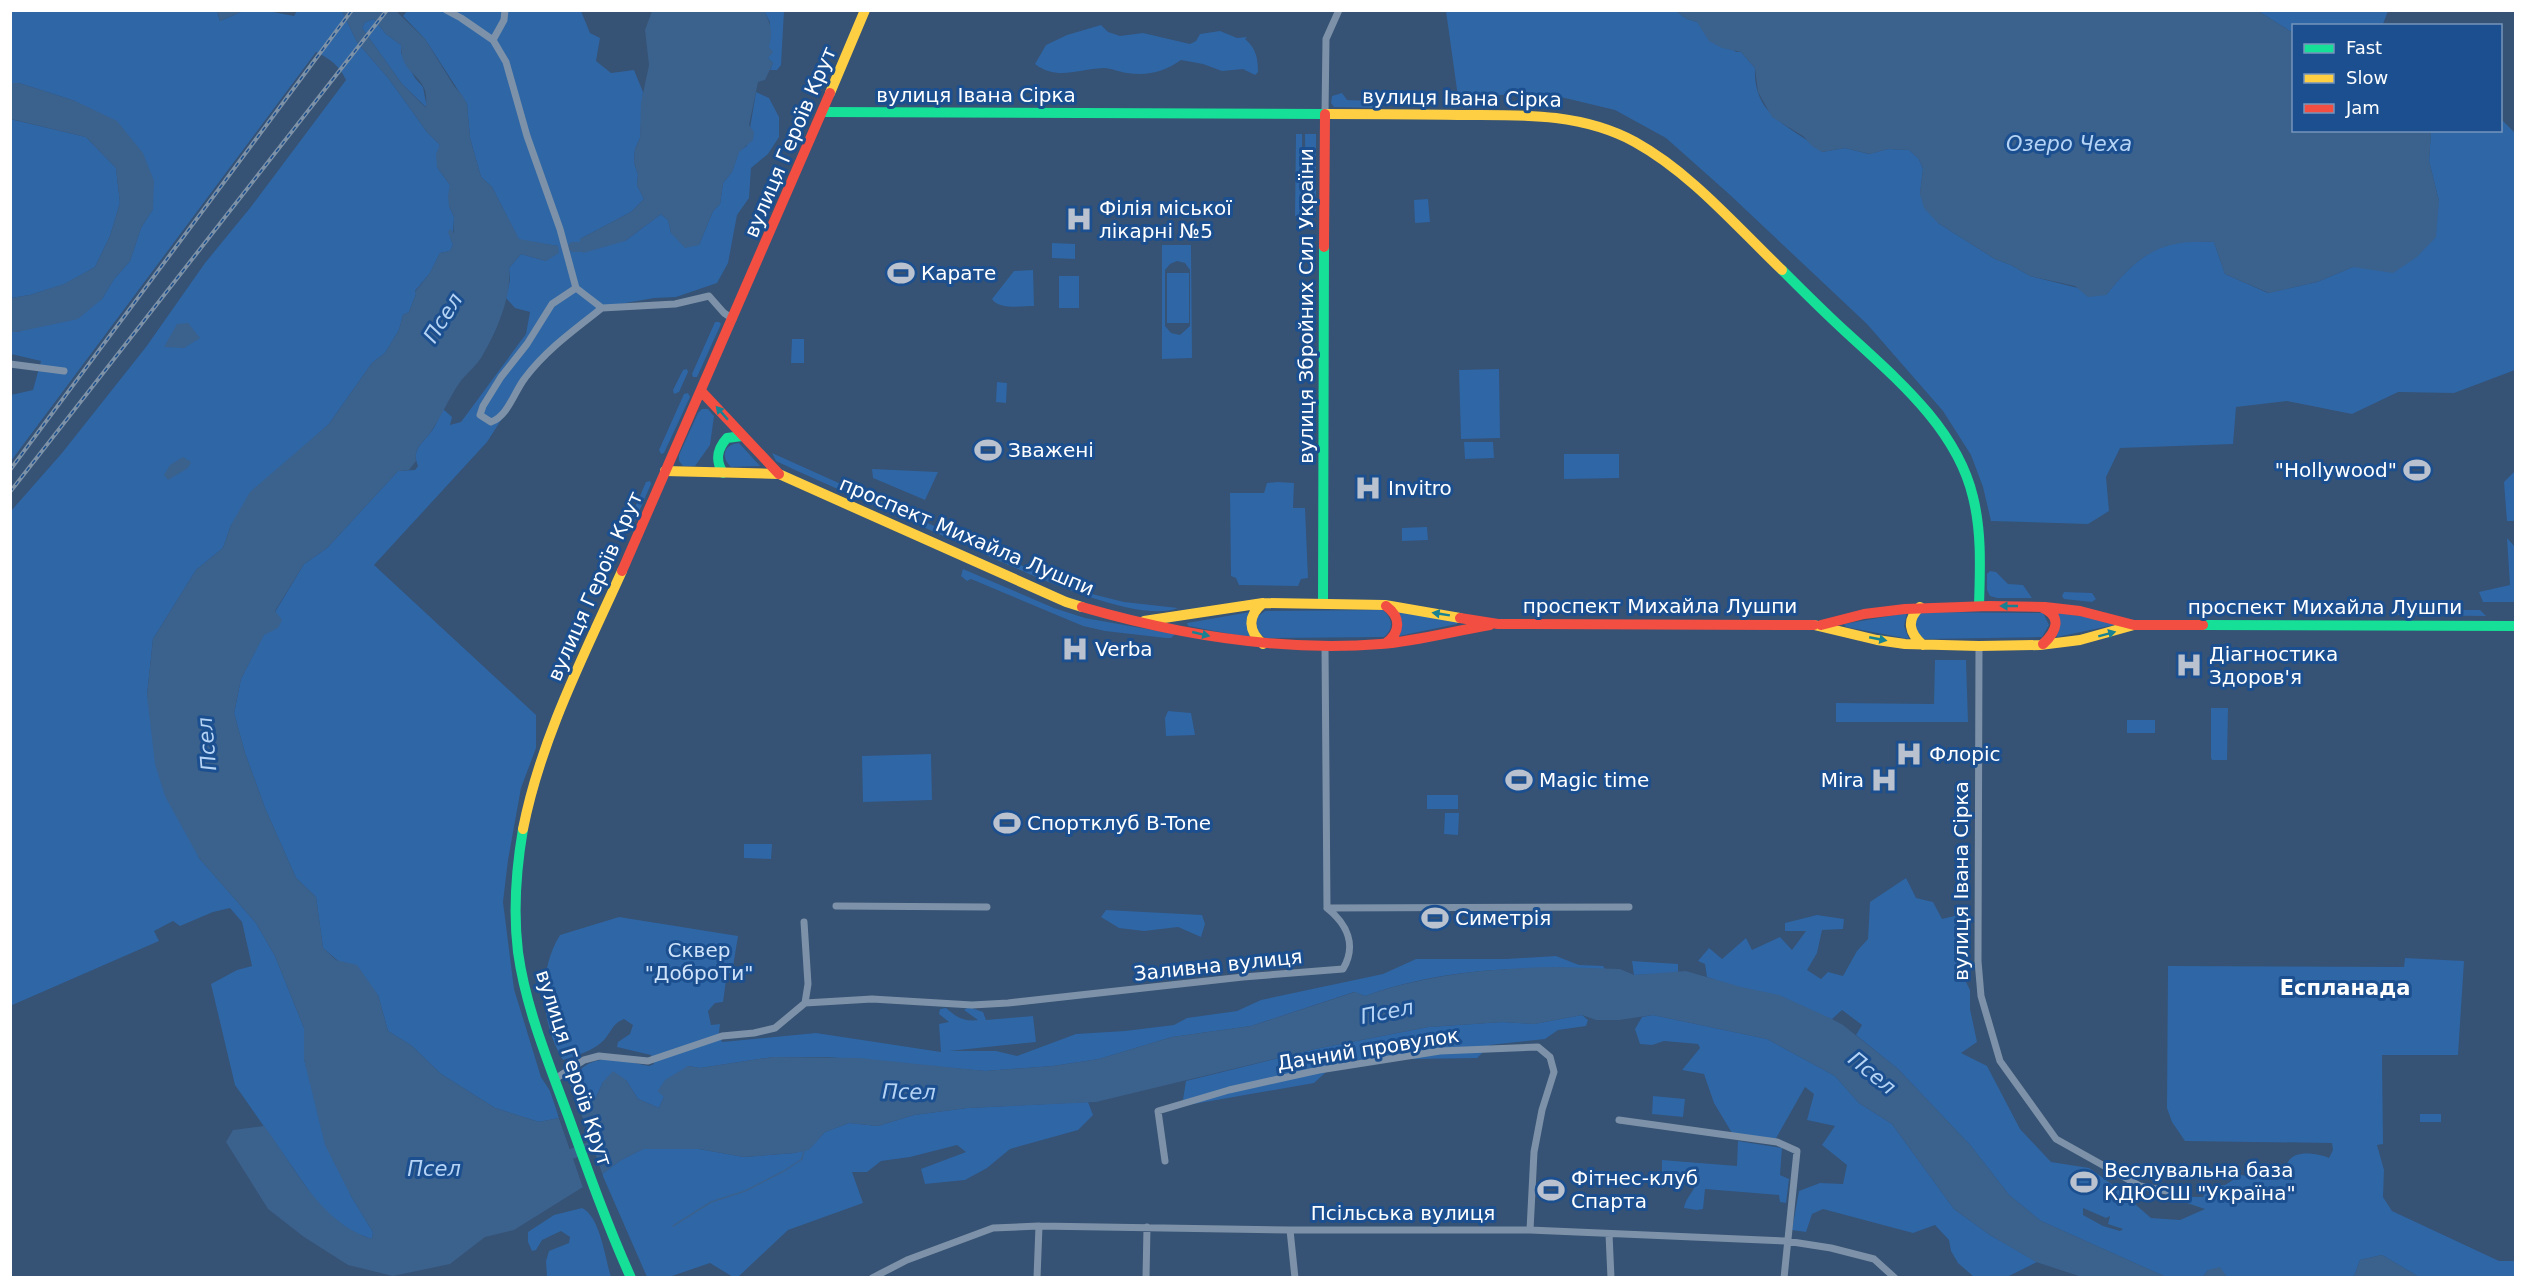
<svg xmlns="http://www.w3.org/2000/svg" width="2526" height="1288" font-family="'DejaVu Sans',sans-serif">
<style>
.green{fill:#2f66a5;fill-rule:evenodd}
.water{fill:#3b618d;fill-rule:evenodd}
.pier{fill:#365274}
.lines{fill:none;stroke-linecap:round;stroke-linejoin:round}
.stream{stroke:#3b618d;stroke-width:1.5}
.river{stroke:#3b618d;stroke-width:10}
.street{stroke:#7d92a8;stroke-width:7}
.fast{stroke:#16e098;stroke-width:10}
.slow{stroke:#ffcf43;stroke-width:10}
.jam{stroke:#f24e42;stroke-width:10}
.rail-casing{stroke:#7e92a7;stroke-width:4}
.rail{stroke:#1b4f8f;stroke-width:1.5;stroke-dasharray:4.5;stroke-linecap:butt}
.oneway{fill:#198292}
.labels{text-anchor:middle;stroke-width:6;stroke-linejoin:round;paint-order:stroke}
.street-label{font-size:20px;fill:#fff;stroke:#1b4f8f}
.poi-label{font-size:20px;fill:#fff;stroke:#1b4f8f;text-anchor:start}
.park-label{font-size:20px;fill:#cfe3fa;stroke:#1b4f8f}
.water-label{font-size:21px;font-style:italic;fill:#b5d3f5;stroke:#1b4f8f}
.neighbourhood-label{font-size:21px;font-weight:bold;fill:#fff;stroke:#1b4f8f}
</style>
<rect width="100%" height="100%" fill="#365274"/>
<!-- green -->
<path class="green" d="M11 11H217L220 21 243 11H267L294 16 297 11H342L357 42 389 79 427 132 440 145 437 167 450 185 449 206 454 217 453 234 450 237 453 245 450 251 440 253 430 273 415 291 416 294 409 312 403 315 399 330 385 353 372 363 329 424 293 456 231 525 223 548 196 570 153 639 147 695 199 858 256 923 275 956 304 1028V1059L320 1114 351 1196 373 1232 372 1239 352 1232 321 1208 235 1085 211 984 237 970 252 966 242 922 230 908 213 912 180 926 173 921 154 931 159 941 10 1006 11 511 62 453 146 347 205 263 250 208 346 80C339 65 330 59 316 52L11 461V395L33 390 41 361 11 354V332H18L102 299 114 279 130 261 141 228 153 209 75 101 19 83H11Z
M407 11H581L590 33 600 38 596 61 611 73 634 70 643 92 640 138 635 149 634 162 638 175 637 185 644 199 631 212 580 239 625 241 661 214 668 220 671 233 699 245 713 211 720 204 723 183 732 172 739 151 747 146 756 92 769 98 779 117V137L768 154 751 168 749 198 737 215 728 263 717 283 676 297 654 298 609 306 562 342 530 375 487 442 374 565 536 715V748L521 788 508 860 503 902 514 989 541 1077 550 1091 559 1118 539 1122 495 1108 441 1074 412 1046 388 1031 378 995 323 948 316 897 296 878 265 808 245 753 234 713 241 679 275 612 304 564 327 548 398 471 415 470 418 466C411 449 422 444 431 432 436 426 439 416 443 409L452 417 450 425 461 422 526 334 530 312 515 308 506 298 510 280 509 268 521 254 546 261 558 246 519 240 492 187 481 177 470 138 467 104 425 39 403 16Z
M764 11H784L781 65 777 70H770L773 63 768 58 770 22Z
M1446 11H1676L1687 19 1697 22 1736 52H1741L1755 68C1753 118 1792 125 1822 152L1845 148 1869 154 1888 149 1909 150 1919 159 1923 169 1920 194 1938 223 1995 259 2011 265 2030 276 2106 295C2126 270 2151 243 2186 241 2195 240 2205 242 2214 242L2225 274 2268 293 2317 282 2353 267 2439 201 2429 161 2431 131 2500 130 2501 119 2515 133V370L2454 393 2398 392 2352 414 2287 401 2236 407 2233 444 2120 448 2106 477 2109 511 2088 524 1991 521 1983 487 1971 455 1943 411 1867 324 1729 194 1666 138 1615 110 1544 93 1458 97Z
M2258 11H2388L2383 24 2386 25 2294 26 2293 33Z
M374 19 386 34 401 45V53L415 78 423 87 427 108 402 84 362 28 365 22Z
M1101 25 1108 32 1120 36 1143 33 1190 44 1196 41 1200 34 1220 31 1237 38 1247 37 1245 39C1256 48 1258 58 1258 72L1255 75 1243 69 1222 71 1203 64 1181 60C1164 72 1148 76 1127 73 1119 72 1111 68 1104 68 1078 69 1057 81 1035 64L1046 45 1067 35Z
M1342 93 1347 100 1374 101 1378 108 1334 107 1331 103 1332 96Z
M10 119 86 137 116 168 120 203 110 236 95 267 65 284 30 295 11 298Z
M1296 134H1302L1303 216H1295Z
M1305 134H1316V217H1306Z
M1428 199 1430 222 1415 223 1414 200Z
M1052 243 1075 244V259L1052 258Z
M1162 245H1191L1192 358 1162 359ZM1177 261 1185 263 1190 270V326L1180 335 1171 333 1165 326V270L1170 264Z
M1033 270 1034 306C1022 306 999 310 992 299L1014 271Z
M1167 273H1189V323H1167Z
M1059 276H1079V308H1059Z
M715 322H719L721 324 697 377H693L692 374Z
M792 339H804V363H791Z
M687 369 688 372 679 392 674 394 673 390 683 370Z
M1499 369 1500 438 1461 439 1459 370Z
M997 382 1007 383 1006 403 996 402Z
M688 393 690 397 664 453 661 454 659 450 684 394Z
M702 409H708L714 416 710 445 695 466H683L679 461V455L698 413Z
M1464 442H1493L1494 458 1465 459Z
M739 443 760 466 731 467C720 457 724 444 739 443Z
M772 453 961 538 962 542 959 543 795 470 776 461Z
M1564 454H1619V478L1564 479Z
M872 469 938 472 925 500 873 478Z
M2515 471V521H2507L2504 482Z
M650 481 651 484 632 528 629 529 627 526 646 482Z
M1278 482 1294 483 1293 508H1305L1308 578 1301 579 1298 586 1239 585 1236 578 1231 576 1230 493H1264L1267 483Z
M1427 527 1428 540 1402 541V528Z
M2507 538 2515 547V602H2483L2479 592 2510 585Z
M981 549 1092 594 1124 602 1178 608C1137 625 1022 571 982 553Z
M963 569 1054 608 1085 618 1175 634 1171 638H1166L1105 631 1083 626 971 579 967 581 961 576Z
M1990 571 1996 572 2008 584 2023 585 2032 598H1997L1990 596 1987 590V574Z
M2064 592 2092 593 2096 599 2092 602 2064 599 2062 596Z
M1383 610C1393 619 1394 629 1384 637L1265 638 1256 630 1257 617 1265 611Z
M1398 610 1457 622V624L1399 636Z
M2400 610H2480L2486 616 2394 615Z
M1250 612 1252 638 1188 626 1187 623Z
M1922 612 2043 613 2049 625 2042 637 1924 639 1917 634 1913 622Z
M2056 612 2114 622V625L2057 637Z
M1907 613 1904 626 1909 639 1846 627 1844 624Z
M1935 660H1966L1968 722H1836V703L1934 704Z
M2211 708H2228L2227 760H2212L2211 758Z
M1168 711 1191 713 1195 735 1166 736 1165 718Z
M2127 720H2155V733H2127Z
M931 754 932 800 863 802 862 756Z
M1427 795H1458V809H1427Z
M1445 813H1459L1458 835 1444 834Z
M744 844H772L771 859 744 858Z
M1906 878 1916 898 1933 902 1942 919 1958 915 1957 964 1970 990V1009L1977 1042 1961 1053 1987 1066 2020 1129 2051 1162 2089 1168 2113 1185 2151 1218 2180 1220 2205 1209 2187 1203 2186 1197H2203L2208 1187 2225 1185 2241 1175 2272 1180C2281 1174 2283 1170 2288 1162 2295 1149 2319 1154 2329 1158L2333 1150 2332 1143 2185 1141 2172 1122 2167 1108 2168 966 2404 967 2405 958 2464 961 2458 1055H2382L2383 1144 2377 1145 2384 1170 2383 1197 2392 1211 2499 1261H2515V1277H2419L2382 1255 2360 1260 2354 1277H2227L2208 1270 2203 1277H2166L2041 1221 2009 1195 1971 1146 1898 1069 1856 1035 1862 1025 1842 1010 1832 1019 1707 977 1705 964 1698 961 1709 948 1722 959 1746 938 1752 950 1780 937 1792 950 1806 931H1785V923L1817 915 1844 919 1843 929 1822 930 1817 953 1807 970 1821 979 1828 972 1843 976 1857 951 1868 939 1870 902ZM2083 1208 2106 1218 2110 1216 2108 1224 2123 1229 2120 1231 2103 1226 2083 1215Z
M1106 910 1202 915 1205 924 1201 937 1178 927 1144 931 1119 928 1101 917Z
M619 917 738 936 732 973H727L723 1002 715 1003 708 1011 711 1025 720 1024 719 1033 722 1042 816 1033 941 1052 939 1024 949 1022 939 1014 940 1009 946 1008C956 1017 964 1022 978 1020L964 1010 969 1007 983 1012 986 1020 1033 1016 1036 1042 949 1051H996L1017 1056 1076 1034 1125 1031 1174 1025 1187 1018 1237 1011 1261 1000 1383 974 1416 959H1506L1556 956 1579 965 1603 966 1605 969C1588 970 1571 967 1554 968 1490 968 1425 974 1365 996L1354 992 1251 1026 1172 1037 1099 1059 1053 1066 985 1071 828 1057H773L700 1068 688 1066 664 1097 659 1108 638 1099 626 1080 603 1082 596 1098 580 1111 570 1084C588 1049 618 1060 649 1066L654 1064 651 1055 617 1047 618 1042 630 1034 633 1025 624 1019C613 1023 611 1032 604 1040 595 1050 576 1056 563 1060 541 1024 537 972 560 935Z
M1632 961 1678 964V973L1634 975Z
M1582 1015 1588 1020 1586 1026 1558 1030 1545 1039 1490 1045 1477 1058 1351 1060 1326 1072 1314 1083 1182 1106 1186 1081 1315 1049 1428 1027 1503 1022 1534 1024Z
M1653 1015 1767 1039 1835 1076 1859 1103 1892 1124 1954 1209 1990 1235 2037 1262 2007 1277H1974L1958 1263 1951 1251 1949 1240 1935 1225 1913 1233 1823 1209 1812 1214 1806 1232 1792 1230 1799 1191 1820 1183 1843 1184 1847 1165 1822 1145 1835 1126 1807 1120 1814 1094 1805 1087 1775 1140 1732 1133 1714 1103 1704 1074 1682 1070 1700 1048 1698 1044 1664 1041 1652 1045 1640 1044 1635 1029 1642 1017Z
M1653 1096 1685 1099 1683 1117 1652 1114Z
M1088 1102 1093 1115 1078 1130 1010 1149 987 1168 965 1180 925 1184 921 1169 966 1152 957 1145 910 1157 881 1161 867 1172H852L863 1203 788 1230 738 1277H733L710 1263 669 1277H647L602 1174 621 1160 643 1149H699L744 1157 794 1153 809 1149 825 1132 849 1123 878 1126 914 1115 967 1108Z
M2420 1114H2441V1122H2420Z
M1738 1141 1782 1148 1780 1175 1789 1179 1786 1203 1780 1202 1779 1195 1705 1189 1703 1209 1697 1210 1684 1208C1687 1194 1696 1192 1697 1177L1662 1173V1160L1737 1166Z
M582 1208C600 1216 605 1258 611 1277H547L546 1261 549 1251 569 1243 570 1237 561 1231 542 1240 536 1250 532 1251 528 1242V1232L554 1215Z"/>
<!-- water -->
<path class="water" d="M217 10H243V11L220 21Z
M342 11H396L425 39 454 86 462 95 467 104 470 138 481 177 492 187 519 239 558 246 559 253 546 261 521 254 509 268C512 297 496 333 481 358 475 367 466 374 460 382 449 398 442 415 432 430 425 442 414 445 416 461L409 470 398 471 327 548 304 564 275 611 282 620 278 628 264 635 241 679 234 713 245 753 265 808 296 878 316 897 323 948 336 960 357 965 378 995 388 1031 412 1046 441 1074 495 1108 539 1122 559 1118 583 1187 514 1230 485 1237 450 1264 393 1276 348 1265 304 1237 268 1209 226 1142 233 1130 264 1126C295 1167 320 1223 372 1239L373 1232 351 1196 325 1145 304 1059V1028L275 956 256 923 199 858 165 796 155 764 147 695 153 639 196 570 223 548 231 525 250 492 329 424 372 363 385 353 399 330 403 315 409 312 416 294 415 292 430 273 440 253 450 251 453 245 448 232 450 229 454 233V217L449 206 448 196 450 185 437 167 436 154 440 145 427 132 389 79 357 42ZM374 19 386 34 401 45C401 71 416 71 424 88 427 94 426 101 426 108L402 84 362 28 365 22Z
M652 11H764C771 23 773 33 769 47L773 52 768 58 773 63 765 80 758 82 749 125 754 132 753 140 739 152 732 172 723 183 720 204 713 211 699 245 685 248 671 233 668 220 661 214 625 241 583 253 580 247V239L631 212 644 199 637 185 638 175 634 162 635 149 640 138 641 103 649 65 645 30Z
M1676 11H2258L2293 33 2294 130 2431 131 2429 161 2439 201 2436 237 2417 257 2393 273 2353 267 2317 282 2269 293 2225 274 2214 242C2159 239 2140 254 2106 295L2088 297 2075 286 2030 276 2011 265 1995 259 1938 223 1924 208 1920 194 1923 169 1919 159 1909 150 1888 149 1870 154 1845 148 1822 152 1812 146 1803 136 1772 117 1758 92 1755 68 1741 52 1722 48 1709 41 1697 22 1687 19Z
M10 83H19L75 101 117 121 143 153 154 181 153 209 141 228 130 261 114 279 102 299 78 319 17 332H11V298L30 295 64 284 95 267 110 236 120 203 116 168 86 137 11 119Z
M188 323 200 338 184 348 164 347 177 324Z
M183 457 191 462 188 468 168 480 164 475 170 465Z
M1557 967 1620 969 1634 975 1686 971 1741 987 1779 995 1832 1019 1843 1025 1898 1069 1971 1146 2009 1195 2041 1221 2166 1277H2082L2036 1262 1990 1235 1954 1209 1892 1124 1859 1103 1835 1076 1767 1039 1653 1015 1619 1020H1596L1582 1015 1534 1024 1503 1022 1428 1027 1315 1049 1096 1102 967 1108 914 1115 878 1126 849 1123 825 1132 809 1150 794 1153 744 1157 699 1149H643L621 1160 602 1174 580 1111 596 1098 603 1082 613 1071 626 1080 638 1099 659 1108 664 1097 658 1091 665 1080 688 1066 700 1068 773 1057 859 1058 985 1071 1053 1066 1099 1059 1172 1037 1251 1026 1355 992 1365 996C1426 974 1493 968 1557 967Z
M2382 1255 2419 1277H2354L2360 1260Z
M2220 1267 2227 1277H2203L2208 1270Z"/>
<!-- pier -->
<path class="pier" d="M579 1108 603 1176V1177L599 1175 577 1112Z
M558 1115 562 1117 586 1186 584 1190Z"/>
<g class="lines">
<!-- stream -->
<path class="stream" d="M673 1226 711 1202 745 1191 784 1171 802 1159 804 1150"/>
<!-- river -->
<path class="river" d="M573 247H580
M561 1158 605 1141"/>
<!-- street -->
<path class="street" d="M446 10 461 18 493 40 506 62 527 136 560 229 576 288 602 308 675 304 709 296 724 313 733 319
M493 40 504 20 505 10
M1325 114 1326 39 1339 10
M576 288 552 304 527 344 501 377 483 406 480 415 491 422C508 416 514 392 525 378 546 350 574 330 602 308
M10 364 64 371
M1325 646 1327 908
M1979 646 1978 961 1981 996 2000 1061 2056 1139 2140 1186 2178 1193
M836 906 987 907
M1327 908 1629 907
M804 922 808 984 805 1003 872 999 972 1005 1008 1003 1243 977 1343 969C1357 945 1347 924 1327 908
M555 1079 584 1060 599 1056 648 1061 722 1036 754 1033 775 1028 805 1003
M1619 1120 1777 1142 1797 1151 1784 1278
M1165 1161 1158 1111 1229 1090 1319 1070 1440 1051 1538 1047 1550 1057 1554 1072 1542 1110 1534 1152 1530 1230
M1290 1230 1295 1278
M1609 1234 1611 1278
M872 1278 907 1260 993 1228 1039 1226 1290 1230H1530L1786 1241 1831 1248 1874 1259 1895 1278
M1037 1278 1039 1226
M1146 1278 1147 1227"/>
<!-- fast -->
<path class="fast" d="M823 112 1326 114
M1782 270C1803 291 1825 313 1847 333 1897 379 1957 429 1973 497 1982 533 1980 570 1979 606
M723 473C715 460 717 449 727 438L742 436
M1323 603 1324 247
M2203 625 2516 626
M523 829C516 870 513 911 518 952 526 1010 550 1066 570 1121 589 1174 608 1227 631 1278"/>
<!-- slow -->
<path class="slow" d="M830 93 865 10
M1326 114C1370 114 1414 114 1458 115 1518 115 1580 112 1635 142 1691 173 1736 226 1782 270
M665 471 779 474 1066 602 1082 607
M1263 603C1247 616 1248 631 1263 644
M1920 607C1906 620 1909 633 1923 645
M1144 621 1263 603 1385 605 1460 618
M1814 625 1877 640 1905 644 1979 646 2040 645 2080 640 2134 625
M523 829C541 738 584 655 622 571"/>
<!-- jam -->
<path class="jam" d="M1324 247 1325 114
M701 391 779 474
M622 571 830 93
M1386 606C1401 617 1401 632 1386 643
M1082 607C1179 635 1280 652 1381 644 1417 641 1454 631 1490 625
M2041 607C2063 616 2057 631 2043 644
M1460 618 1498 624 1814 625
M1821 625 1864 614 1905 609 1989 606 2045 607 2080 611 2134 625H2203"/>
<defs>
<path id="rail" d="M10 470 352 10
M10 492 387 10"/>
</defs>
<!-- rail casing -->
<use href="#rail" class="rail-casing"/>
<!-- rail -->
<use href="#rail" class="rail"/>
</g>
<!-- one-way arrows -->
<defs><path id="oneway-solid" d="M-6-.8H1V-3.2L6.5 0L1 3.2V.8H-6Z" transform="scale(1.5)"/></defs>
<g class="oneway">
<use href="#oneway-solid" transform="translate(722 413) rotate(-131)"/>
<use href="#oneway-solid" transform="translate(2009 606) rotate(-180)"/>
<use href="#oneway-solid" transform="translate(1441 614) rotate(-171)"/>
<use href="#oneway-solid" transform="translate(1201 634) rotate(13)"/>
<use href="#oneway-solid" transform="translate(2107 634) rotate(-15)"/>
<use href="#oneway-solid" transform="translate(1878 639) rotate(11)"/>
</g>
<!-- icons -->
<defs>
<symbol id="hospital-bare" viewBox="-9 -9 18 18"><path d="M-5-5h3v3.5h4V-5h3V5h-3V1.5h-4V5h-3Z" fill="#b9c2ce" stroke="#1b4f8f" stroke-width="2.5" paint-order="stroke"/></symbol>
<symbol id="stadium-bare" viewBox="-9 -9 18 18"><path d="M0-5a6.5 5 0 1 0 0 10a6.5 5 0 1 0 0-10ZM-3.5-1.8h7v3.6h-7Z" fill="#b9c2ce" stroke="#1b4f8f" stroke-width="2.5" paint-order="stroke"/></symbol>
</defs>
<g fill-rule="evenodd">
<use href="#hospital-bare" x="1060" y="200" width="38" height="38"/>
<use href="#stadium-bare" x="882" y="254" width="38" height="38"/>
<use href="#stadium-bare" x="969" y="431" width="38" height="38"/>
<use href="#stadium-bare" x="2398" y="451" width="38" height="38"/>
<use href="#hospital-bare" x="1349" y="469" width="38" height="38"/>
<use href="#hospital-bare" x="1056" y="630" width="38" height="38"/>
<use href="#hospital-bare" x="2170" y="646" width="38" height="38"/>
<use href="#hospital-bare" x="1890" y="735" width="38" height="38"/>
<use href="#stadium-bare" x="1500" y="761" width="38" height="38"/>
<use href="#hospital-bare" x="1865" y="761" width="38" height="38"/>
<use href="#stadium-bare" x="988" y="804" width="38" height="38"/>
<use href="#stadium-bare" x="1416" y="899" width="38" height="38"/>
<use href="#stadium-bare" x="2065" y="1163" width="38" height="38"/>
<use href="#stadium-bare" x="1532" y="1171" width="38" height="38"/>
</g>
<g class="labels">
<!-- street labels -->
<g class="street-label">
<text x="976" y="102">вулиця Івана Сірка</text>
<text transform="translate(1462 98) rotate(1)" y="7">вулиця Івана Сірка</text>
<text transform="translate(790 142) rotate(-67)" y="7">вулиця Героїв Крут</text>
<text transform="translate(1306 306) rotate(-90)" y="7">вулиця Збройних Сил України</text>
<text transform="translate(967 536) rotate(23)" y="7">проспект Михайла Лушпи</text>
<text transform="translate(595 586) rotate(-66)" y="7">вулиця Героїв Крут</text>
<text x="1660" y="613">проспект Михайла Лушпи</text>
<text x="2325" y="614">проспект Михайла Лушпи</text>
<text transform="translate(1961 881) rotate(-90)" y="7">вулиця Івана Сірка</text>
<text transform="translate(1218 965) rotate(-6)" y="7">Заливна вулиця</text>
<text transform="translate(1368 1049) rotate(-9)" y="7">Дачний провулок</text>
<text transform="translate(574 1068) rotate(72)" y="7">вулиця Героїв Крут</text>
<text x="1403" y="1220">Псільська вулиця</text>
</g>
<!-- poi labels -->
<g class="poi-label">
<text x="1099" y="215">Філія міської<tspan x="1099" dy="23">лікарні №5</tspan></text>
<text x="921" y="280">Карате</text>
<text x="1008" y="457">Зважені</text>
<text x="2397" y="477" text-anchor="end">"Hollywood"</text>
<text x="1388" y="495">Invitro</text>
<text x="1095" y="656">Verba</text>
<text x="2209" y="661">Діагностика<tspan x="2209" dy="23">Здоров'я</tspan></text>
<text x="1929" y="761">Флоріс</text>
<text x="1539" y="787">Magic time</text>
<text x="1864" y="787" text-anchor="end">Mira</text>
<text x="1027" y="830">Спортклуб B-Tone</text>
<text x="1455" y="925">Симетрія</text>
<text x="2104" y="1177">Веслувальна база<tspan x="2104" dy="23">КДЮСШ "Україна"</tspan></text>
<text x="1571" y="1185">Фітнес-клуб<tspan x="1571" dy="23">Спарта</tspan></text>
</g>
<!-- park labels -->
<g class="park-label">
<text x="699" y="957">Сквер<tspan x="699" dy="23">"ДоброТи"</tspan></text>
</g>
<!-- water labels -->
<g class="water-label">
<text x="2069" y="151">Озеро Чеха</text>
<text transform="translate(443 318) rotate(-58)" y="7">Псел</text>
<text transform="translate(207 744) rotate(-95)" y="7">Псел</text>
<text transform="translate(1387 1012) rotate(-11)" y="7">Псел</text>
<text transform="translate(1872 1073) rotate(39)" y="7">Псел</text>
<text transform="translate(909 1092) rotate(1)" y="7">Псел</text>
<text x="434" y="1176">Псел</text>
</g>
<!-- neighbourhood labels -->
<g class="neighbourhood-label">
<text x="2345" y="995">Еспланада</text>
</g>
</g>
<!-- border -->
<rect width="2526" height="1288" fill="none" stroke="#ffffff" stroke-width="24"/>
<!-- legend -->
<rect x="2292" y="24" width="210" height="108" fill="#1b4f8f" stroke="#7695bc" stroke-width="1.5"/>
<rect x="2304" y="44" width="30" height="9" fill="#16e098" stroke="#7695bc" stroke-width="1.5"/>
<text x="2346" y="54" font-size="18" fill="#ffffff">Fast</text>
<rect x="2304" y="74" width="30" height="9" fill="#ffcf43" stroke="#7695bc" stroke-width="1.5"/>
<text x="2346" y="84" font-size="18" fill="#ffffff">Slow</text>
<rect x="2304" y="104" width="30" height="9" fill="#f24e42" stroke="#7695bc" stroke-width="1.5"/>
<text x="2346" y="114" font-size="18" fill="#ffffff">Jam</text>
</svg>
